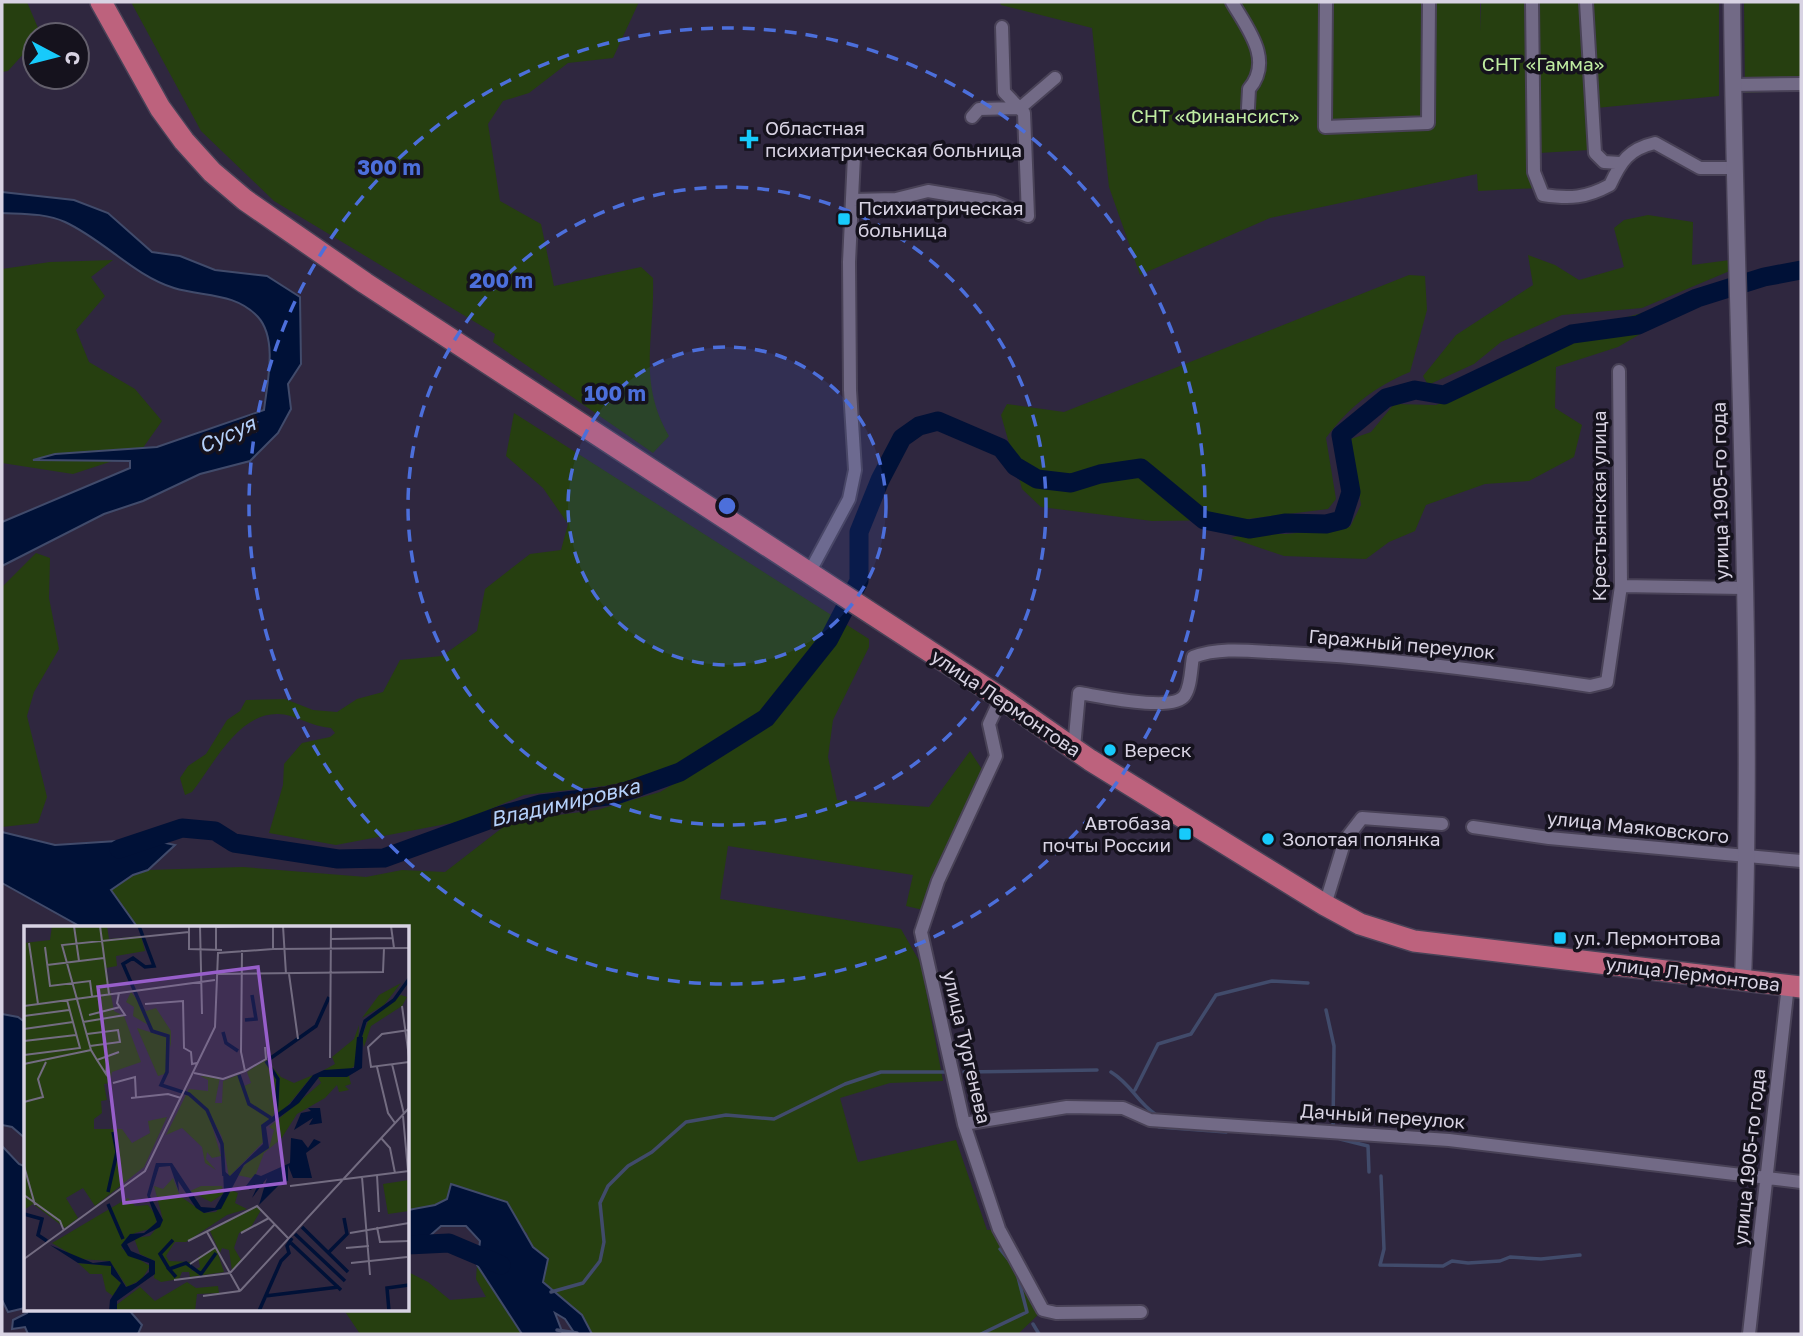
<svg xmlns="http://www.w3.org/2000/svg" width="1803" height="1336" font-family="'Golos Text',sans-serif">
<style>
.green{fill:#263f10}
.water{fill:#001137;stroke:#414b6b;stroke-width:2}
.lines{fill:none;stroke-linecap:round;stroke-linejoin:round}
.stream{stroke:#414b6b;stroke-width:3.5}
.river{stroke:#001137;stroke-width:19}
.street-casing{stroke:#494257;stroke-width:16}
.secondary-casing{stroke:#494257;stroke-width:19}
.highway-casing{stroke:#494257;stroke-width:24}
.street{stroke:#726a86;stroke-width:12}
.secondary{stroke:#726a86;stroke-width:16}
.highway{stroke:#bd627d;stroke-width:21}
.ring{fill:none;stroke:#4c6fdb;stroke-width:3.5;stroke-dasharray:12 9}
.poi-dot{fill:#17cafb;stroke:#15121d;stroke-width:2.5}
.labels{text-anchor:middle;stroke-width:7;stroke-linejoin:round;paint-order:stroke}
.park-label{font-size:19px;fill:#bfeca1;stroke:#15121d}
.poi-label{font-size:19px;fill:#d8d3e3;stroke:#15121d;text-anchor:start}
.street-label{font-size:19px;fill:#d8d3e3;stroke:#15121d}
.water-label{font-size:21px;font-style:italic;fill:#b5d1fb;stroke:#15121d}
.inset-river{fill:none;stroke:#001137;stroke-width:3.5}
.inset-road{fill:none;stroke:#736c81;stroke-width:2}
.view{fill:#975eca;fill-opacity:0.15;stroke:#975eca;stroke-width:3.5}
.inset-edge{fill:none;stroke:#d8d3e3;stroke-width:3.5}
.centre{fill:#4c6fdb;stroke:#15121d;stroke-width:3.5}
.ring-label{font-size:21px;text-anchor:middle;font-weight:bold;fill:#4c6fdb;stroke:#15121d;stroke-width:7;stroke-linejoin:round;paint-order:stroke}
</style>
<rect width="100%" height="100%" fill="#2f273f"/>
<!-- green -->
<path class="green" d="M2 2H27L41 35H35V41L8 71 2 72Z
M131 2H639L613 58 568 63 529 93 503 101 488 124 500 201 541 224 554 286 641 267 653 278C655 338 637 381 669 436L653 453 493 342 495 334 274 201 201 131Z
M1000 2H1480L1481 32V2H1719V96L1586 109 1589 150 1539 153 1538 188 1478 191 1477 174 1270 218 1140 275 1109 187 1092 28 1001 5Z
M1744 2H1801V90L1745 93Z
M1648 215 1693 222 1692 265 1730 260 1732 270 1642 308 1562 315 1501 342 1474 364 1428 385 1423 376 1456 335 1533 285 1528 255 1555 265 1579 280 1624 267 1614 228 1624 220Z
M113 260 91 277 105 296 76 330 89 362 135 389 162 421 140 452 73 474 2 463V269L50 262Z
M1409 275 1425 276 1427 310 1410 372C1374 387 1349 407 1326 438L1336 499 1328 509 1239 520 1152 521 1041 507 1022 489 1001 415 1007 404 1064 412Z
M1649 311 1654 326 1618 347 1556 367 1555 408 1582 425 1574 457 1529 481 1485 484 1426 505 1415 531 1389 542 1366 559 1284 556 1231 538 1246 534H1287L1350 527 1361 505 1351 439 1371 432 1394 404 1436 405 1473 390 1526 345Z
M514 413 869 639V647L833 720 828 757 837 800 929 807 970 751 991 783 937 902 936 913 906 906 913 875 728 846 720 899 901 929 921 964 943 1081 890 1083 840 1098 858 1162 956 1140 987 1230 999 1229 1043 1310 1018 1334H592L582 1315 543 1282 527 1233 452 1184 447 1199 436 1205 408 1210V928H138L111 890 133 875 148 870 243 867 366 877 402 870 445 872 511 821 597 810 660 792 706 765 605 786 524 795 462 821 336 845 269 833 283 785 284 764 302 743 330 737 335 733 331 728C312 727 295 714 278 714 238 713 214 764 192 792L185 795 180 778 188 766 206 754 227 720 240 711 246 700 285 699 313 710 337 712 357 699 383 692 400 660 442 656 477 631 485 589 530 554 561 550 568 524 543 488 506 456Z
M36 553 50 558 49 598 59 649 34 692 27 716 47 797 38 823 2 827V587Z
M477 1265 522 1334H360L344 1310H408V1272L428 1282 450 1300 486 1297 476 1279Z"/>
<!-- water -->
<path class="water" d="M2 192 74 200 108 213 152 252 180 256 215 270 267 276 300 297 301 364 288 384 291 409 278 433 250 461 200 474 143 501 104 514 2 566V522L130 468V461L33 460 55 454 157 447 264 410C267 384 278 339 258 317 235 292 203 297 174 288 133 275 104 240 65 222 46 213 22 214 2 213Z
M2 832 55 845 148 839 175 845 148 870 133 875 111 890 138 928H83L2 883Z
M2 1014 18 1017 26 1023V1139L12 1127 2 1125Z
M2 1146 19 1164 26 1167V1310H129L142 1325 138 1334H28L25 1327 12 1329 13 1320 27 1313 25 1308 8 1312 2 1300Z
M451 1184 507 1202 533 1247 548 1259 543 1282 582 1315 592 1334H575L565 1319 555 1313 563 1334H522L477 1265 480 1241 466 1226H441L408 1255V1210L435 1205 447 1199Z"/>
<g class="lines">
<!-- stream -->
<path class="stream" d="M1326 1010 1334 1046 1333 1126
M964 1072 1097 1070
M1111 1072C1132 1085 1136 1101 1155 1114
M1135 1090 1158 1044 1191 1034 1216 995 1272 981 1308 983
M1159 1127 1226 1132
M1340 1139 1368 1146 1369 1172
M1381 1176 1384 1249 1380 1265 1443 1266 1452 1261 1468 1263 1500 1261 1510 1257 1541 1259 1580 1255
M1000 1249 1012 1264
M551 1292 583 1283 600 1261 604 1242 600 1203 608 1186 628 1166 652 1152 686 1122 726 1115 774 1119 845 1084 881 1072H947
M1033 1324 1039 1334
M557 1330 577 1333
M981 1334 1027 1312 1017 1273"/>
<!-- river -->
<path class="river" d="M119 849 182 828 215 831 234 843 338 859 384 858 502 815 541 804 616 795 680 772 766 718 829 639 859 581V532L880 480 902 438 919 426 938 421 1001 448 1015 466 1037 479 1071 483 1100 474 1141 468 1204 520 1249 529 1286 523 1326 524 1342 520 1351 492 1341 435 1386 398 1415 390 1444 395 1572 334 1638 325 1697 298 1764 277 1801 270
M408 1245 449 1243 501 1265"/>
<defs>
<path id="street" d="M1232 2C1247 28 1274 60 1249 89L1248 108
M1326 2 1325 127 1428 123 1429 2
M1532 2 1534 172 1543 195C1570 199 1586 198 1610 185 1621 161 1629 149 1655 143L1700 168H1735
M1586 2 1595 153 1604 162 1620 163
M1733 85 1801 84
M972 117 979 109 1020 108 1055 78
M852 200 896 199 928 191 994 202 1028 216 1024 113 1004 92 1002 27
M808 575 849 499 855 470 850 390 849 262 854 156
M1621 586 1743 588
M1001 698 989 724 996 756 938 881 921 932 964 1124 999 1229 1043 1310 1056 1313 1141 1312
M1074 748 1079 693C1099 696 1174 713 1185 695 1191 686 1191 668 1193 657 1223 646 1255 652 1288 653 1389 658 1490 671 1590 686L1607 682 1621 586 1619 371
M1473 827 1549 838 1801 861
M1325 905 1345 840 1362 818 1442 824
M964 1124 1067 1107 1123 1108 1150 1120 1449 1140 1801 1182
M1749 1334 1788 985"/>
<path id="secondary" d="M1732 2C1735 328 1755 655 1743 980"/>
<path id="highway" d="M101 2 160 108 184 141 212 172 245 200 365 283 1001 698 1090 760 1325 905 1360 924 1414 941 1801 987"/>
</defs>
<!-- street casing -->
<use href="#street" class="street-casing"/>
<!-- secondary casing -->
<use href="#secondary" class="secondary-casing"/>
<!-- highway casing -->
<use href="#highway" class="highway-casing"/>
<!-- street -->
<use href="#street" class="street"/>
<!-- secondary -->
<use href="#secondary" class="secondary"/>
<!-- highway -->
<use href="#highway" class="highway"/>
</g>
<!-- distance rings -->
<circle cx="727" cy="506" r="159" fill="#4c6fdb" fill-opacity=".12"/>
<g class="ring">
<circle cx="727" cy="506" r="159"/>
<circle cx="727" cy="506" r="319"/>
<circle cx="727" cy="506" r="478"/>
</g>
<!-- markers -->
<g class="poi-dot">
<path d="M745.5 128.5h7v7h7v7h-7v7h-7v-7h-7v-7h7z"/>
<rect x="837" y="212" width="14" height="14" rx="3.5"/>
<circle cx="1110" cy="750" r="7"/>
<rect x="1178" y="827" width="14" height="14" rx="3.5"/>
<circle cx="1268" cy="839" r="7"/>
<rect x="1553" y="931" width="14" height="14" rx="3.5"/>
</g>
<g class="labels">
<!-- park labels -->
<g class="park-label">
<text x="1543" y="71">СНТ «Гамма»</text>
<text x="1215" y="123">СНТ «Финансист»</text>
</g>
<!-- poi labels -->
<g class="poi-label">
<text x="765" y="135">Областная<tspan x="765" dy="22">психиатрическая больница</tspan></text>
<text x="858" y="215">Психиатрическая<tspan x="858" dy="22">больница</tspan></text>
<text x="1124" y="757">Вереск</text>
<text x="1171" y="830" text-anchor="end">Автобаза<tspan x="1171" dy="22">почты России</tspan></text>
<text x="1282" y="846">Золотая полянка</text>
<text x="1574" y="945">ул. Лермонтова</text>
</g>
<!-- street labels -->
<g class="street-label">
<text transform="translate(1720 491) rotate(-91)" y="7">улица 1905-го года</text>
<text transform="translate(1599 506) rotate(-90)" y="7">Крестьянская улица</text>
<text transform="translate(1402 644) rotate(5)" y="7">Гаражный переулок</text>
<text transform="translate(1006 703) rotate(34)" y="7">улица Лермонтова</text>
<text transform="translate(1638 827) rotate(6)" y="7">улица Маяковского</text>
<text transform="translate(1693 974) rotate(7)" y="7">улица Лермонтова</text>
<text transform="translate(967 1047) rotate(77)" y="7">улица Тургенева</text>
<text transform="translate(1383 1116) rotate(4)" y="7">Дачный переулок</text>
<text transform="translate(1749 1157) rotate(-84)" y="7">улица 1905-го года</text>
</g>
<!-- water labels -->
<g class="water-label">
<text transform="translate(227 435) rotate(-25)" y="7">Сусуя</text>
<text transform="translate(565 803) rotate(-13)" y="7">Владимировка</text>
</g>
</g>
<!-- overview -->
<g transform="translate(24 926)">
<rect width="385" height="385" fill="#2f273f"/>
<path d="M28 0H83L85 13 117 10 121 25 92 30 93 40 82 42 90 85 100 90 117 136 88 146 86 157 80 158 83 174 77 175 78 187 70 193V203H98L108 217 126 207 124 195 143 191 120 241 71 280 59 262 42 272 54 292 41 302 9 278 0 284V17L26 14ZM377 57 360 79 338 92 355 69ZM107 66 122 85 132 82 147 105V122L144 108 128 104 115 79 126 100 109 90 110 81 102 76ZM377 69 383 71 378 80 347 100 340 121 338 111 344 95ZM335 99 333 138 325 144H300L311 138 308 131 330 113ZM113 102 142 111 144 147 134 150ZM242 133 257 151 270 157 289 149 260 184 250 188 238 206 240 215 205 251 198 211 183 183 197 230 188 232 183 226 182 233 192 244 181 237 178 221 158 202 142 209 165 163 184 165V154L176 150 196 151 191 177H198L199 155 216 148 220 160 227 157 223 146ZM325 150 327 158 321 160 325 164 315 166 313 159 301 172 273 188 257 213 240 227 232 248 227 252 213 249 227 231 245 222 250 204 245 201 297 157 294 151ZM149 252 156 270 180 287 192 286 207 264 214 267 211 277 223 283 203 289 162 316H151L142 330 145 335 167 336 168 345 176 341 174 331 192 322 200 346 166 351 165 346H158L155 353 137 356 130 352 131 335 116 328 110 312 126 310 139 294 130 260 139 263ZM385 254V285L364 288 359 258ZM177 260H198L199 268 187 276 166 265ZM104 272 111 280 124 279 134 292 129 302 111 307 97 322 126 340 118 353 103 361 86 335 55 333 28 317ZM233 281 237 284 227 301 215 307 210 322 217 334 208 345 205 324 198 322 196 327 186 305ZM54 337 87 340V348L97 357 89 370 82 365 78 348H66ZM163 356 172 362 194 360 195 367 173 368 171 385H93L91 380 116 361 131 375Z" fill="#263f10"/>
<path d="M333 111H339L338 142 323 151H295L275 177 242 201 245 222 220 239 197 283 180 287 172 282 154 255 155 266 146 240 135 241 126 270 139 294 136 301 103 318 107 325 131 335V348L93 375V385H85L86 374 97 357 87 348V340L54 337 26 319 69 337 86 335 102 361 112 357 125 346V337L104 330 97 319 106 308 120 307 133 296 123 269 132 237H148L177 281 191 282 200 266 199 244 206 250 239 218 237 199 266 178 289 149 300 144 330 142ZM284 182H296L298 197 285 199 289 192 270 204 277 187 287 185ZM267 212 278 214 284 222 290 213 297 216 282 227 288 252H269L264 239V255L258 256 235 279 243 252 228 272 233 261 226 264 222 260 231 248 237 250 266 237Z" fill="#001137"/>
<path class="inset-river" d="M115 0 130 40 121 41 109 32 99 38 128 105 144 110 143 146 137 159 165 168 183 184 198 218 200 250M221 94 232 93 228 69M199 106 202 117 214 125M335 115 341 95 370 74 385 53M244 134 292 100 305 71M242 135 254 153 252 192M215 149 225 178 247 192M84 266 93 226 89 206M84 278 99 313M0 288 18 293 14 309 23 315M278 301 324 346M271 308 321 355M267 317 317 364M305 326 323 308 320 292M145 343 136 328 149 314M152 351 145 343 162 337 177 348 192 327M241 370 315 361M235 385 257 335 265 327 263 320 268 312M365 385 363 362 385 359"/>
<path class="inset-road" d="M50 0 55 35M76 0 85 68M165 0V23L198 24M176 0 178 88M192 0V24M249 0V23L385 22M259 0 262 48M367 0 370 22M192 1 220 0M306 13 369 12M5 17 14 78M21 21 26 60 66 55 68 70M218 24 217 126 221 145M23 39 80 32M193 48 359 46 360 22M265 48 274 113M121 78 159 75 160 122 167 126 168 138 173 137M0 80 191 54M378 80 385 131M65 89 96 81M0 90 45 84M59 96 101 89 93 77 95 67M0 103 49 96M385 104 358 108 344 121 347 141 385 136M63 108 94 104 96 116 66 120M0 115 52 109M95 126 73 134 67 124 38 19 165 6M0 129 56 122 43 74M306 132 307 0M73 134 82 148 83 137M0 138 67 124M368 138 380 188M353 141 364 187 371 197M170 147 199 153 221 145 242 133 241 121M89 157 111 151 112 172M107 172 144 168 157 172M0 176 19 171 14 153 22 136M379 190 384 245M357 212 366 222 371 247M0 240 11 279M353 249 355 286M338 251 346 349M266 260 385 245M0 269 36 295 40 305M353 301 356 316 385 315M183 306 216 365M217 307 245 292M326 307 385 297M164 315 233 280 264 312M322 322 345 320M0 333 121 245 191 101 194 27 249 23M327 337 383 331M166 338 192 321M150 354 206 347 251 298M216 365 385 182M179 370 216 365"/>
<path class="view" d="M234 41 261 257 100 277 74 61Z"/>
<rect width="385" height="385" class="inset-edge"/>
</g>
<circle cx="727" cy="506" r="10" class="centre"/>
<g class="ring-label">
<text x="389" y="175">300 m</text>
<text x="501" y="288">200 m</text>
<text x="615" y="401">100 m</text>
</g>
<!-- border -->
<rect width="1803" height="1336" fill="none" stroke="#d8d3e3" stroke-width="7"/>
<!-- north arrow -->
<g transform="translate(56 56) rotate(97)"><circle r="33" fill="#15121d" stroke="#635f6c" stroke-width="2"/>
<path d="M0-5L12 26L0 18L-12 26Z" fill="#17cafb"/>
<text y="-10" font-size="19" font-weight="bold" text-anchor="middle" fill="#d8d3e3">С</text>
</g>
</svg>
